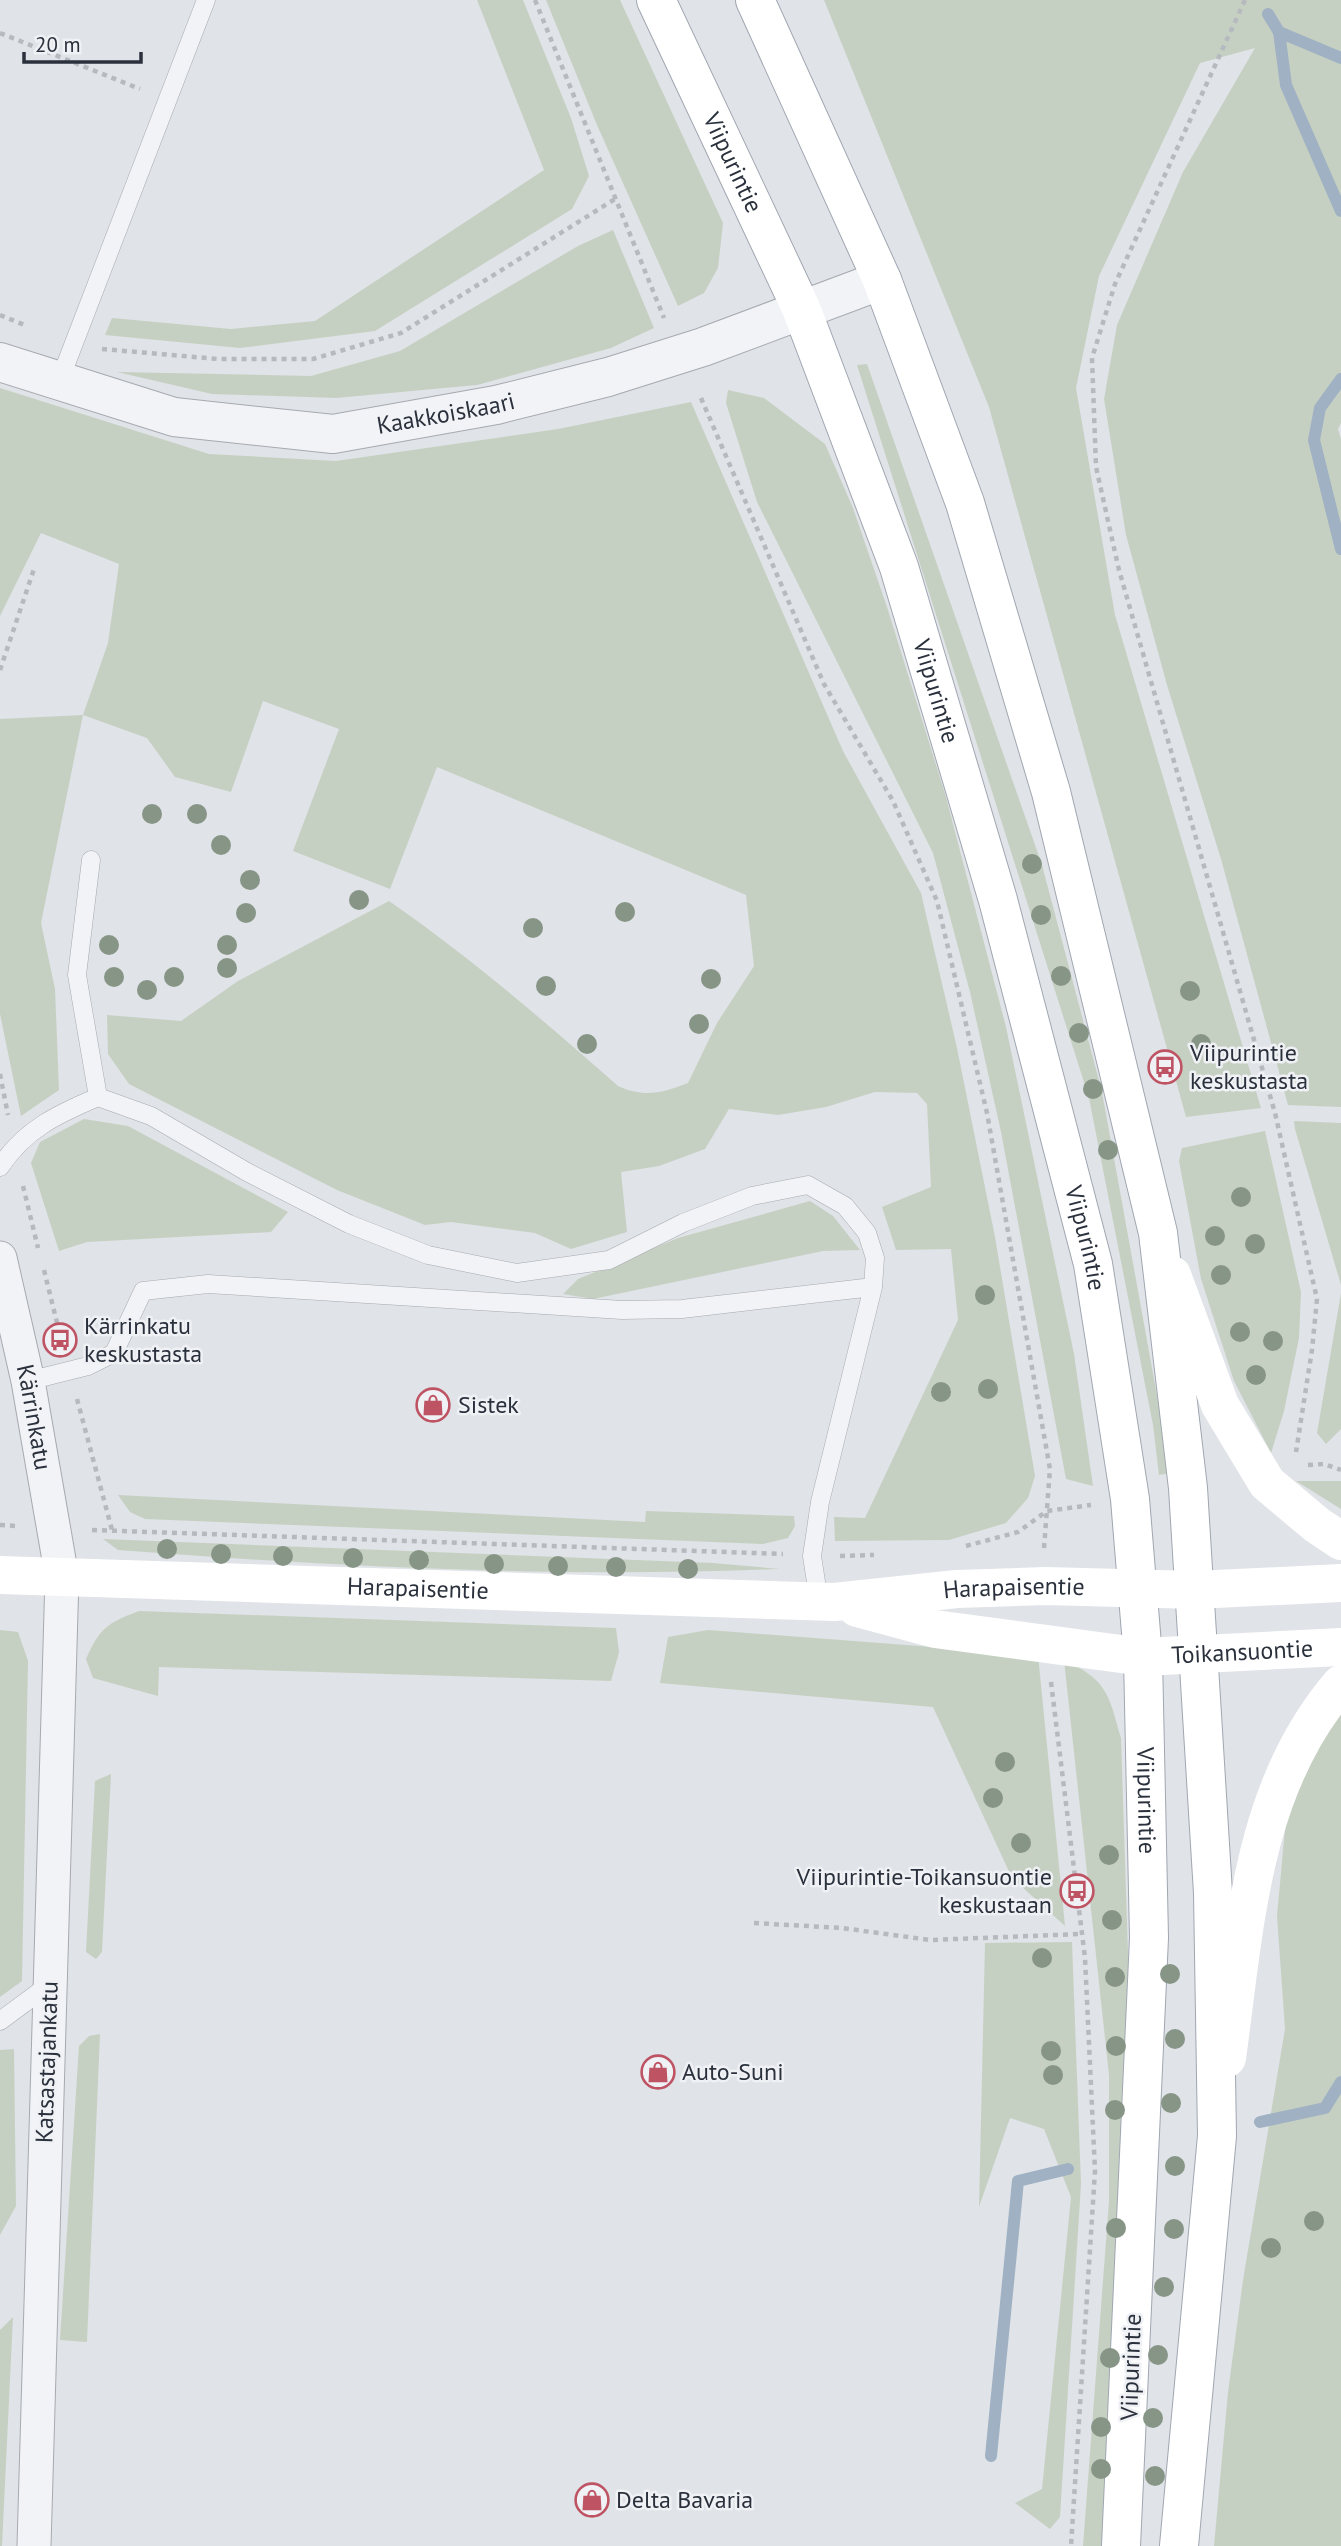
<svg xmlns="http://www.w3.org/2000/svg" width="1341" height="2546" font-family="'PT Sans',sans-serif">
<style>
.green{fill:#c6d0c2}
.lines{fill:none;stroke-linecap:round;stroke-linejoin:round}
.stream{stroke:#9fb1c3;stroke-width:12}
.service-casing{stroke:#a6aab0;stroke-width:19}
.minor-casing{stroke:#a6aab0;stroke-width:35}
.tertiary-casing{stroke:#a6aab0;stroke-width:40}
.primary-casing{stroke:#a0a7b1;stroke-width:40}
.path{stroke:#b6b9be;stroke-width:4.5;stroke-dasharray:5 5;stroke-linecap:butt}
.service{stroke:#f2f3f6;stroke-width:18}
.minor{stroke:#f2f3f6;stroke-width:33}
.tertiary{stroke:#f2f3f6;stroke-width:38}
.secondary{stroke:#fff;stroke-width:38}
.primary{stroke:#fff;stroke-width:38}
.tree{fill:#879587}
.labels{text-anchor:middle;stroke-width:5;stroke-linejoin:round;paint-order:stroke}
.street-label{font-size:24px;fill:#2a313c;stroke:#eff1f5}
.poi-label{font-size:24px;fill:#2a313c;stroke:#eff1f5;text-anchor:start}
</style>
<rect width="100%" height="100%" fill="#e0e3e7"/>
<!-- green -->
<path class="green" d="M477 0H523L571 118 589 176 572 209 375 331 240 348 105 335 112 318 231 329 315 321 544 170Z
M546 0H620L723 223 718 268 704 293 678 306 597 125Z
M824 0H1341V423L1338 429 1341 439V1107L1288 1105 1221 859 1167 685 1126 535 1104 399 1117 325 1183 172 1255 48 1200 63 1099 276 1076 388 1115 615 1261 1108 1186 1117 989 407Z
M613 230 654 328 611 348 477 385 336 398 212 394 117 372 311 376 400 351 578 246Z
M867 364 1042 865 1102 1092 1171 1473 1159 1475 1153 1425 1089 1098 857 365Z
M0 388 209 454 336 461 558 429 691 402 843 751 921 893 957 1048 995 1237 1035 1476 1028 1498 1006 1523 949 1540 835 1541 834 1517 865 1518 958 1320 951 1249 896 1250 882 1207 931 1187 927 1104 917 1093 875 1092 826 1107 778 1115 729 1109 705 1149 659 1166 621 1172 627 1232 571 1249 535 1233 451 1222 425 1225 337 1190 129 1084 108 1054 107 1015 181 1021 238 981 389 901C470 957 544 1021 618 1086 644 1098 662 1093 688 1083L717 1023 754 966 746 895 437 767 390 889 293 851 339 729 263 701 231 792 175 777 147 738 83 715 41 923 55 989 59 1090 21 1116 0 1014V719L83 715 108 643 119 564 41 533 0 616Z
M728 390 764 398 825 444 853 508 888 610 946 797 1006 1027 1074 1354 1093 1486 1066 1479 1001 1132 970 992 933 853 757 502 726 403Z
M84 1119 128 1126 288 1212 271 1232 87 1242 59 1251 31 1163 40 1142Z
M1294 1121 1341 1123V1285L1295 1129Z
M1265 1131 1301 1292 1299 1338 1284 1411 1271 1453 1234 1381 1201 1279 1179 1161 1182 1148Z
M810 1201 833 1216 860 1250 823 1251 593 1299 563 1294 578 1279 678 1238Z
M1341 1293V1429L1326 1444 1317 1433Z
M1296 1481H1341V1509Z
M118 1495 645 1522 646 1511 794 1516 795 1526 788 1538 763 1544 145 1519 130 1512Z
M103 1539 713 1563 780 1569C559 1578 338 1567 118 1550Z
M139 1611 616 1628 619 1652 611 1681 159 1667 158 1696 93 1678 86 1659C100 1628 107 1623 139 1611Z
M0 1630 18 1632 28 1661 22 1981 0 1997Z
M708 1630 1038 1655 1065 1926 1012 1878 933 1707 660 1683 668 1637Z
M1064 1660C1107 1680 1109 1694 1121 1738L1130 2014 1103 2546H1083L1109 2201V2075Z
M1341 1713V2546H1214L1228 2392 1243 2280 1285 2029 1277 1916 1286 1818 1305 1766Z
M111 1774 102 1952 96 1959 86 1952 95 1781Z
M1072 1942 1081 2184 1060 2517 1050 2529 1015 2503 1042 2489 1071 2197 1044 2129 1010 2118 979 2207 985 1943Z
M100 2034 87 2342 60 2340 79 2046 89 2036Z
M14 2049 16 2206 0 2235V2050Z
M13 2317 2 2546H0V2330Z"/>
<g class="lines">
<!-- stream -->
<path class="stream" d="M1268 14 1279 32 1286 85 1341 211
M1279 32 1341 58
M1341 379 1320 408 1314 440 1341 549
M1260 2122 1325 2108 1341 2082
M991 2456 1018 2181 1068 2169"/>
<defs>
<path id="service" d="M59 382 206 0
M91 860 77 975 98 1097
M0 1167C25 1129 58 1114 98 1097L151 1116 247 1172 349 1224 428 1255 517 1273 609 1260 683 1223 752 1196 808 1185 845 1206 867 1233 875 1258 873 1287
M28 1381 88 1366 114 1353 143 1291 208 1284 622 1310 682 1309 873 1287 820 1502 812 1556 819 1601
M0 2021 50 1984"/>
<g id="minor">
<path id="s1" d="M0 1258 28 1381 62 1577 34 2546"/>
</g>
<g id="tertiary">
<path id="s2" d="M0 362 174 417 333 434 496 405 608 377 703 347 882 280"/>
</g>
<g id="primary">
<path id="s5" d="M656 0 801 308 899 567 998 900 1093 1264 1130 1499 1143 1657 1149 1938 1121 2546"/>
<path d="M755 0 882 280 965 503 1051 792 1158 1233 1188 1488 1213 1893 1217 2136 1179 2546"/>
</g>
</defs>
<!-- service casing -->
<use href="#service" class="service-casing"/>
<!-- minor casing -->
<use href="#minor" class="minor-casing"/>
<!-- tertiary casing -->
<use href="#tertiary" class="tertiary-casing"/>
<!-- primary casing -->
<use href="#primary" class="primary-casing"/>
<!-- path -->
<path class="path" d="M535 0 664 318
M1245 0 1115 284 1092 358 1096 467 1119 570 1275 1113 1317 1299 1312 1350 1296 1452
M0 33 140 89
M0 315 27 326
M102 349 218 359H313L401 333 615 199
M701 398 824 684 893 801 937 901 987 1113 1050 1469 1044 1548
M0 670 35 566
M0 1074 8 1115
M23 1186 38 1248
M44 1270 62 1343
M77 1399 112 1530
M1308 1465 1324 1464 1341 1470
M0 1525 17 1526
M92 1530 783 1554
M966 1546 1018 1532 1047 1511 1091 1505
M840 1556 874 1555
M1051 1682 1085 1958 1095 2171 1071 2546
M754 1923 842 1928 930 1940 1080 1934"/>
<!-- service -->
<use href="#service" class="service"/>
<!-- minor -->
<use href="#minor" class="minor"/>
<!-- tertiary -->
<use href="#tertiary" class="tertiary"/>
<!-- secondary -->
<g class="secondary">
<path d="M1172 1275 1220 1405 1267 1483 1317 1525 1341 1541"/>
<path id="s3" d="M0 1575 834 1602 957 1589 1046 1586 1195 1590 1341 1583"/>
<path id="s4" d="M857 1608 935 1629 1143 1657 1341 1647"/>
<path d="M1227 2058C1245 1928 1251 1788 1341 1684"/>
</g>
<!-- primary -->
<use href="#primary" class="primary"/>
</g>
<!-- trees -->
<g class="tree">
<circle cx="152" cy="814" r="10"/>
<circle cx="197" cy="814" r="10"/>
<circle cx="221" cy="845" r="10"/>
<circle cx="1032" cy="864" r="10"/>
<circle cx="250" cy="880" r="10"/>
<circle cx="359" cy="900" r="10"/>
<circle cx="625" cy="912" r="10"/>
<circle cx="246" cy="913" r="10"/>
<circle cx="1041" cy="915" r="10"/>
<circle cx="533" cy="928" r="10"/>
<circle cx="109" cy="945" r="10"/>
<circle cx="227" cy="945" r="10"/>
<circle cx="227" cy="968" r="10"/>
<circle cx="1061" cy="976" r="10"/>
<circle cx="114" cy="977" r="10"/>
<circle cx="174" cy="977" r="10"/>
<circle cx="711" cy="979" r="10"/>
<circle cx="546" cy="986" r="10"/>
<circle cx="147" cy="990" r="10"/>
<circle cx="1190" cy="991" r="10"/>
<circle cx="699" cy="1024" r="10"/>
<circle cx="1079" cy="1033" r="10"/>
<circle cx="587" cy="1044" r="10"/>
<circle cx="1201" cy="1044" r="10"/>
<circle cx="1093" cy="1089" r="10"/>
<circle cx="1108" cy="1150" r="10"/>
<circle cx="1241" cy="1197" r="10"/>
<circle cx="1215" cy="1236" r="10"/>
<circle cx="1255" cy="1244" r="10"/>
<circle cx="1221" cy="1275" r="10"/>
<circle cx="985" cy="1295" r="10"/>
<circle cx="1240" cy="1332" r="10"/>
<circle cx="1273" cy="1341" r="10"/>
<circle cx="1256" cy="1375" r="10"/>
<circle cx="988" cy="1389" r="10"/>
<circle cx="941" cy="1392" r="10"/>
<circle cx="167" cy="1549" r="10"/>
<circle cx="221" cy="1554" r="10"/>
<circle cx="283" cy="1556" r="10"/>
<circle cx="353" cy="1558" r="10"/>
<circle cx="419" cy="1560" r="10"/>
<circle cx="494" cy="1564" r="10"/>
<circle cx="558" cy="1566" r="10"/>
<circle cx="616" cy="1567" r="10"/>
<circle cx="688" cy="1569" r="10"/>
<circle cx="1005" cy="1762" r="10"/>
<circle cx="993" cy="1798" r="10"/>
<circle cx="1021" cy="1843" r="10"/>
<circle cx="1109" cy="1855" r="10"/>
<circle cx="1112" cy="1920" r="10"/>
<circle cx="1042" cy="1958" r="10"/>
<circle cx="1170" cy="1974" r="10"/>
<circle cx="1115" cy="1977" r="10"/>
<circle cx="1175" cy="2039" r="10"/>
<circle cx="1116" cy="2046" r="10"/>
<circle cx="1051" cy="2051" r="10"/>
<circle cx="1053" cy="2075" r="10"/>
<circle cx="1171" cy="2103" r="10"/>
<circle cx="1115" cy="2110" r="10"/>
<circle cx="1175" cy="2166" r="10"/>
<circle cx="1314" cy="2221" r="10"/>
<circle cx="1116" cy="2228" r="10"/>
<circle cx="1174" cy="2229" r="10"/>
<circle cx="1271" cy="2248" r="10"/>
<circle cx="1164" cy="2287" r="10"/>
<circle cx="1158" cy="2355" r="10"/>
<circle cx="1110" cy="2358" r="10"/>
<circle cx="1153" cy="2418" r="10"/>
<circle cx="1101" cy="2427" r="10"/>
<circle cx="1101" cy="2469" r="10"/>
<circle cx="1155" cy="2476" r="10"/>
</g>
<!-- icons -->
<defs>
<symbol id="bus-ring" viewBox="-11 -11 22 22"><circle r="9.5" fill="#eff1f5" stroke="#be5364" stroke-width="1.5"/><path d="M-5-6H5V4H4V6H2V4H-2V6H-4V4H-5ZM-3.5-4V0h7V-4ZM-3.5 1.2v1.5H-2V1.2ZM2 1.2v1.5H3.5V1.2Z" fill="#be5364"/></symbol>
<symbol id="shop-ring" viewBox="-11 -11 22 22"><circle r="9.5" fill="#eff1f5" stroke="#be5364" stroke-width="1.5"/><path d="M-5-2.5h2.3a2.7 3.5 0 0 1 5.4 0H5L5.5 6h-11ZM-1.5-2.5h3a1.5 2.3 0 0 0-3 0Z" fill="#be5364"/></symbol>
</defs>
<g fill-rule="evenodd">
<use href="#bus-ring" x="1146" y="1048" width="38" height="38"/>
<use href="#bus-ring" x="41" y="1321" width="38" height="38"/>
<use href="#shop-ring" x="414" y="1386" width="38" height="38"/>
<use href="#bus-ring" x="1058" y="1872" width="38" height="38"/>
<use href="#shop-ring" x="639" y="2053" width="38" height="38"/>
<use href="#shop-ring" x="573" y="2481" width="38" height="38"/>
</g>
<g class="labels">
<!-- street labels -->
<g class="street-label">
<text dy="8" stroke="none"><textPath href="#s5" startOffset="180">Viipurintie</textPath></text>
<text dy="8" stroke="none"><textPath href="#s2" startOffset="457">Kaakkoiskaari</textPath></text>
<text dy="8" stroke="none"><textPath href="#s5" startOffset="747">Viipurintie</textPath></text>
<text dy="8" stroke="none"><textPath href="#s5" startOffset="1314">Viipurintie</textPath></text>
<text dy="8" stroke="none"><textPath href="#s1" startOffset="163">Kärrinkatu</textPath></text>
<text dy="8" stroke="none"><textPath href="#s3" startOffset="418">Harapaisentie</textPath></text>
<text dy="8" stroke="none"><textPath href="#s3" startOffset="1015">Harapaisentie</textPath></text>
<text dy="8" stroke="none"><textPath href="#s4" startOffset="390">Toikansuontie</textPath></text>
<text dy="8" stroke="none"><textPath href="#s5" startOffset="1881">Viipurintie</textPath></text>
<text transform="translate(47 2062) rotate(-88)" y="8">Katsastajankatu</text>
<text transform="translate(1131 2367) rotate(-88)" y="8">Viipurintie</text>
</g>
<!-- poi labels -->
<g class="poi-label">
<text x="1190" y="1061">Viipurintie<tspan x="1190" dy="28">keskustasta</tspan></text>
<text x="84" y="1334">Kärrinkatu<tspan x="84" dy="28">keskustasta</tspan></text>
<text x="458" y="1413">Sistek</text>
<text x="1052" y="1885" text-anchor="end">Viipurintie-Toikansuontie<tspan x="1052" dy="28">keskustaan</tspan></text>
<text x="682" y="2080">Auto-Suni</text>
<text x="616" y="2508">Delta Bavaria</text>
</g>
</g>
<!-- scale -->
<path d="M24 52v10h117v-10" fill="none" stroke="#2a313c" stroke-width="3.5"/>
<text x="35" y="52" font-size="21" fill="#2a313c" stroke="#eff1f5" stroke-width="5" paint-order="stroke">20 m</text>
</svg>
